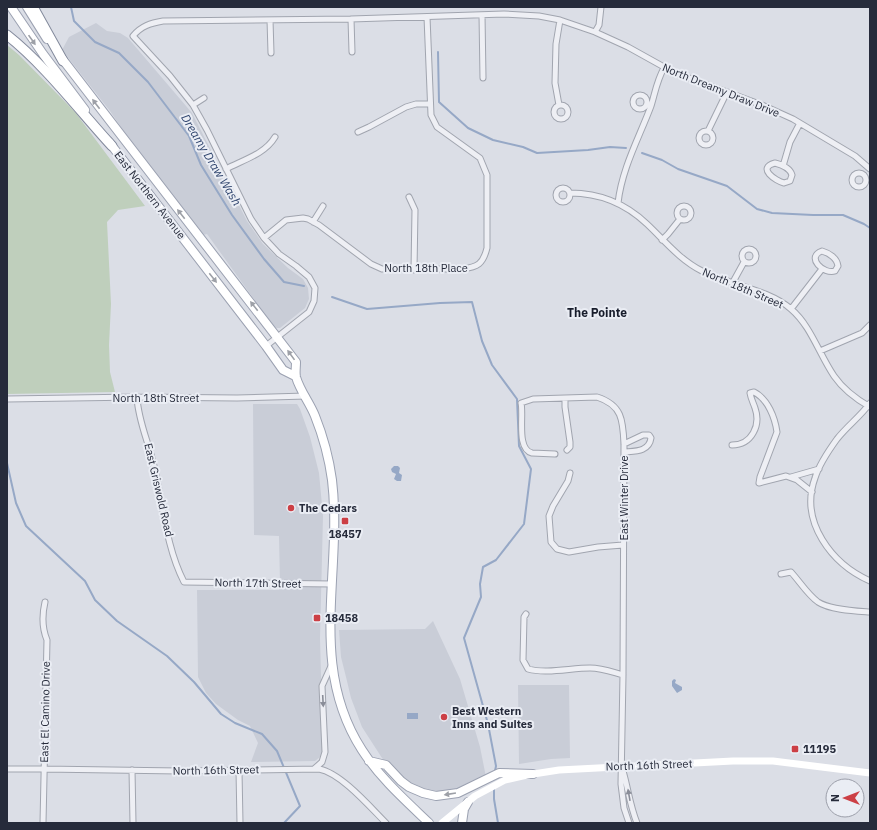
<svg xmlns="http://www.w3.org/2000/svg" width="877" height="830" font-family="'IBM Plex Sans',sans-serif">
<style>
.built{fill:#c9cdd7}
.green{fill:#bfcfbc}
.water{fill:#96a8c6}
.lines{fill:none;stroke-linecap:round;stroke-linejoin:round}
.stream{stroke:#96a8c6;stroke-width:2}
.minor-casing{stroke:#a1a5af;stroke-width:7}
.primary-casing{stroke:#9ba1b1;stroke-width:10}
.motorway-casing{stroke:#838a9c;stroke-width:11}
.minor{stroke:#eeeff4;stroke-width:5}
.secondary{stroke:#fff;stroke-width:7}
.primary{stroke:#fff;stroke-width:8}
.motorway{stroke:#fff;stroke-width:9}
.oneway{fill:#9da0a7}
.oneway2{fill:#8a8d98}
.poi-dot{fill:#cc3f45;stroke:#eaedf4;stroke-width:1.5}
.labels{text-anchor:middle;stroke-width:4;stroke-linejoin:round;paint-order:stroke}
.street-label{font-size:11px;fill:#262b3b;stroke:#eaedf4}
.poi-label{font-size:11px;font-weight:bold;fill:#262b3b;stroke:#eaedf4;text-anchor:start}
.water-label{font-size:12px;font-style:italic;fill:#30456e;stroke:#eaedf4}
.neighbourhood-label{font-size:12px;font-weight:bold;fill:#181d2c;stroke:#eaedf4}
</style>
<rect width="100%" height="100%" fill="#dbdee6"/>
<!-- built -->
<path class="built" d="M96 23 107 31 120 33 128 38 192 113 247 221 263 244 288 268 303 279 308 288 309 299 305 308 280 328H277L274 327 207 234 203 235 138 152 110 111 62 50 69 37Z
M253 404H297L300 409 310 437 319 473 323 516 320 638 323 751 320 757 315 761 251 762 258 743 250 726 238 720 216 704 206 693 198 677 197 590H279L280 583 279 536 254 535Z
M433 621 460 679 480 747 486 777 464 789 435 793 422 790 408 783 394 771 382 758 362 727 351 698 347 681 341 657 339 630 425 629Z
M518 685H569L570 758 551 759 519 764Z"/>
<!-- green -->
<path class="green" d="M7 45 19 55 75 112 145 206 118 210 107 222 111 304 109 345 110 372 115 392 7 394Z"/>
<!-- water -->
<path class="water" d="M394 466H398L400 468 399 473 402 475 401 481H397L394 479 396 474 392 472 391 469Z
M674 679 676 680 675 683 682 687V690L677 693 672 686V681Z
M407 713H418V719H407Z"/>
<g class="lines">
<!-- stream -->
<path class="stream" d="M71 7 74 21 95 42 119 53 148 82 189 136 201 165 232 215 264 259 284 282 304 286
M438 52 439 102 468 128 493 140 523 147 537 153 588 150 610 147 626 148
M642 153 662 160 678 169 727 186 757 209 772 213 813 215H843L864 224 870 228
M332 297 367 309 440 303 472 302 482 341 492 365 517 399 519 446 531 469 524 524 496 560 483 567 480 584 481 597 464 638 488 724 496 766 495 771
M7 463 16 503 26 526 85 581 95 600 117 621 167 656 194 682 221 714 235 723 262 734 277 751 300 806 284 823
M494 788V799L498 823"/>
<defs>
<path id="minor" d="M482 15 483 78
M351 19 352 52
M270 20 271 53
M595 32 599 25 601 7
M633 102a7 7 0 1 1 14 0a7 7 0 1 1-14 0Z
M554 112a7 7 0 1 1 14 0a7 7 0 1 1-14 0Z
M193 105 204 98
M559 105 555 83 556 44 560 20
M699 138a7 7 0 1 1 14 0a7 7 0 1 1-14 0Z
M708 131 727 92
M358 132 369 127 406 107 416 104H429
M775 163C783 165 790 168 792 175L790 181 784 183C776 181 756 168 775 163Z
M783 166 790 142 800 123
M226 169C243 160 265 154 275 137
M852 180a7 7 0 1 1 14 0a7 7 0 1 1-14 0Z
M556 195a7 7 0 1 1 14 0a7 7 0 1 1-14 0Z
M570 193C600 193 626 204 647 224 665 241 680 260 702 271 729 285 768 289 791 309 811 326 819 354 834 376 843 389 856 399 870 407
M409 197 415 210 414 270
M618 203C622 168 639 138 651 106 655 93 657 80 664 68
M677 213a7 7 0 1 1 14 0a7 7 0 1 1-14 0Z
M313 222 323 206
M264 238 286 220 303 218 308 219 319 225 371 264 382 269H462C478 267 483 264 487 248V175L480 158 437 127 431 115 427 17
M662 240 668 234 680 219
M742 256a7 7 0 1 1 14 0a7 7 0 1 1-14 0Z
M822 251C829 253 837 258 838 266L835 271C824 275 805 257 822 251Z
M733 282 744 262
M791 309 822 269
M266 346 309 312 314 301 315 288 309 277 296 266 279 254 264 238 251 219 207 130 193 105 170 76 133 36C141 26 151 23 163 21L351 19 504 14 539 16 560 20 595 32 628 47 673 72 762 105 793 119 855 156 870 169
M820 351 862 333 870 325
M137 397C138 421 149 443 154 466 163 504 166 547 184 582L332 584
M565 398V407L570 442V447L567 450
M7 399 137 397 237 398 306 396
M870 403C861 416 847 426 837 439 829 450 819 465 815 478 799 522 832 564 870 581
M624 444 643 435H649L651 438C649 452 635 451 624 452
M732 445C752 445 761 425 755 408 753 402 751 399 750 393L754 392C768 399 775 418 777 432L760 477 759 483 786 476 797 480 812 492
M555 454 532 453C516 449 524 415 521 403L533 399 597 397C622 405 623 420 624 444L623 675 621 784 624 808 629 823
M570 473 568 481 553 506 549 516 551 542 557 549 569 552 598 547 623 545
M791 477 819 469
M781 574 791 572C800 582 808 595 818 602 830 610 856 611 870 612
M526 614 524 617 523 660 528 669C546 674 571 668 590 668 602 668 612 672 623 675
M7 769H44L179 771 319 769C341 773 370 807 386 823
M314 769 322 762 325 752 322 686 332 664
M132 770 133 823
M239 771 240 823
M623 771C628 788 630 806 637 823
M43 823 47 640C42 628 42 615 45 602"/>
<path id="primary" d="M11 7 43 54 85 110
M27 7 47 39
M60 56 296 362C296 367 295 373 296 377 300 391 310 403 315 416 323 436 329 458 332 480 343 572 307 665 362 750 380 778 405 800 429 823
M109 142 266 346 283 370 295 376
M369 761 386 765 401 781 409 787 423 793 436 796 458 793 499 773 533 774
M462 823 464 809 468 802"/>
<path id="motorway" d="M33 7 63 61
M7 35C45 65 79 110 112 146"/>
</defs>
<!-- minor casing -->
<use href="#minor" class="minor-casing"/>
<!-- primary casing -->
<use href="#primary" class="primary-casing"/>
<!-- motorway casing -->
<use href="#motorway" class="motorway-casing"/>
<!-- minor -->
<use href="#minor" class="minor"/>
<!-- secondary -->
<path class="secondary" d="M442 823 475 796 505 780 527 775 559 770 733 761H773L870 773"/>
<!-- primary -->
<use href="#primary" class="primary"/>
<!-- motorway -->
<use href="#motorway" class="motorway"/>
</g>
<!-- one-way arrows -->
<defs><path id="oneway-solid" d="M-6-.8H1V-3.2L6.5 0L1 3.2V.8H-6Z"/></defs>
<g class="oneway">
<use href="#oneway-solid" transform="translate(32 40) rotate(55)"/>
<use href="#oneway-solid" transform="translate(96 104) rotate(-127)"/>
<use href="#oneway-solid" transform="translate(181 214) rotate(-128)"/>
<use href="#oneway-solid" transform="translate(213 278) rotate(52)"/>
<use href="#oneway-solid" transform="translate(254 306) rotate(-128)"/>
<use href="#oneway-solid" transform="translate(291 355) rotate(-126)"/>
<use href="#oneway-solid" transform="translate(450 794) rotate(171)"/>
</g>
<g class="oneway2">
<use href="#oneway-solid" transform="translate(323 701) rotate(87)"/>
<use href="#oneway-solid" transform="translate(629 795) rotate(-100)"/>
</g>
<!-- markers -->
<g class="poi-dot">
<circle cx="291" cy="508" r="4"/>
<rect x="341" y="517" width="8" height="8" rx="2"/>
<rect x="313" y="614" width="8" height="8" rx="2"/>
<circle cx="444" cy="717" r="4"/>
<rect x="791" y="745" width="8" height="8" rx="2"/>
</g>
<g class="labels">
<!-- street labels -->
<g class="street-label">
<text transform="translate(721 90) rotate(22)" y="4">North Dreamy Draw Drive</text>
<text transform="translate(150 195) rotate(52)" y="4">East Northern Avenue</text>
<text x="426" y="272">North 18th Place</text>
<text transform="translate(743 288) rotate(23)" y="4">North 18th Street</text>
<text x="156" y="402">North 18th Street</text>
<text transform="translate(159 490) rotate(77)" y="4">East Griswold Road</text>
<text transform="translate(624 498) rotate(-90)" y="4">East Winter Drive</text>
<text transform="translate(258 583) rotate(1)" y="4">North 17th Street</text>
<text transform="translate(45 712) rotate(-89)" y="4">East El Camino Drive</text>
<text transform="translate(649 765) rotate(-2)" y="4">North 16th Street</text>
<text transform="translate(216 770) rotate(-1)" y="4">North 16th Street</text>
</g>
<!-- poi labels -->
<g class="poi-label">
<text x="299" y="512">The Cedars</text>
<text x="345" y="538" text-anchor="middle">18457</text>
<text x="325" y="622">18458</text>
<text x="452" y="715">Best Western<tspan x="452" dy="13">Inns and Suites</tspan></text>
<text x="803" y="753">11195</text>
</g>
<!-- water labels -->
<g class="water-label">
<text transform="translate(211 160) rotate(59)" y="4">Dreamy Draw Wash</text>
</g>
<!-- neighbourhood labels -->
<g class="neighbourhood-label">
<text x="597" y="317">The Pointe</text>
</g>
</g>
<!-- border -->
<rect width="877" height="830" fill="none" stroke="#262b3b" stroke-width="16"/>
<!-- north arrow -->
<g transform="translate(845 798) rotate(270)"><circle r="19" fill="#eaedf4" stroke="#9c9faa"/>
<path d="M0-3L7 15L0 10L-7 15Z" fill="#cc3f45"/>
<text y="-6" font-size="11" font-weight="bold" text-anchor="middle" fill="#262b3b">N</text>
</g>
</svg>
